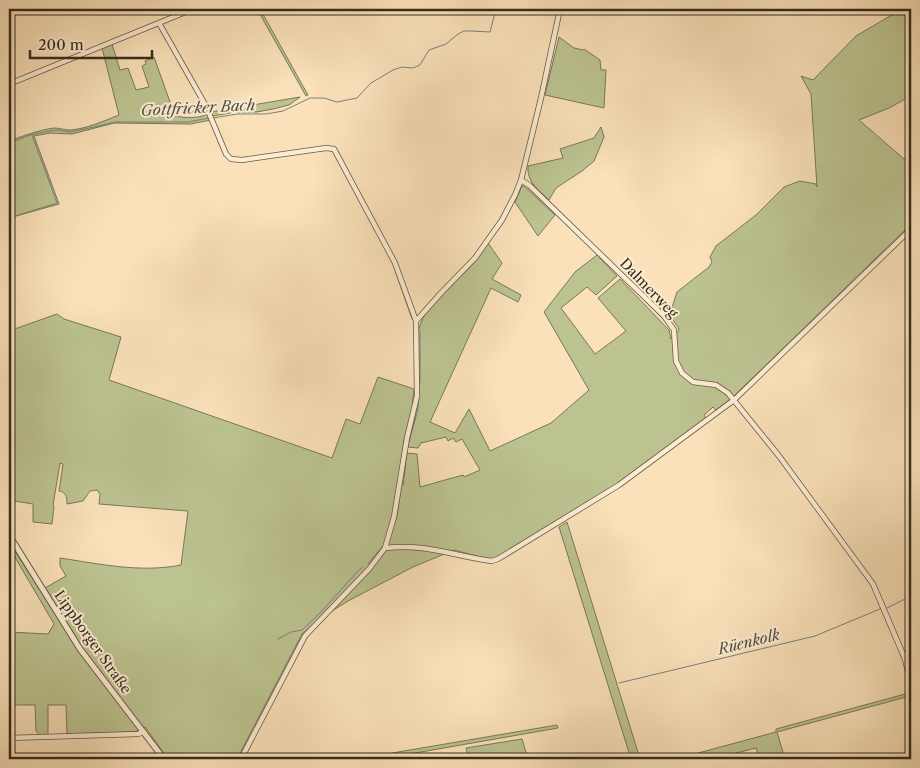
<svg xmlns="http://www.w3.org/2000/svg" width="920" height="768" font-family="'Libre Caslon Text',serif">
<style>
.green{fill:#bcc391;stroke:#797858}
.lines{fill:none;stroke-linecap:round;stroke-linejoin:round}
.stream{stroke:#78827d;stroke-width:1}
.minor-casing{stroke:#675946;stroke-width:6}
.tertiary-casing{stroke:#675946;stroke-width:7}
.minor{stroke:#fcecd2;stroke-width:4.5}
.tertiary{stroke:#fcecd2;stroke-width:5}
.labels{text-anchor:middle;stroke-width:4;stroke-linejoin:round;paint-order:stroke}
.street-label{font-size:14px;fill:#362c1f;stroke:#fcecd2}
.water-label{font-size:15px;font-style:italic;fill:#525046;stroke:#fcecd2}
</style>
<rect width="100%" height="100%" fill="#fae1ba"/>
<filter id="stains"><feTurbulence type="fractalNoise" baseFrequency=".004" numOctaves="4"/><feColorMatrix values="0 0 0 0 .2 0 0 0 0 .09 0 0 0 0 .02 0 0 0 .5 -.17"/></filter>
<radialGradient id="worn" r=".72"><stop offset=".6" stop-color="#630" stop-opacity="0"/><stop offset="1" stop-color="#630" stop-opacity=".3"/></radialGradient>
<!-- green -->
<path class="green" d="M257 9H260L308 95 306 96Z
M902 9H911V96L889 108 859 120 911 165V224L733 397 716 410 713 407 704 415 706 419 618 484 497 558 488 559 454 550 413 567 348 601 319 619 302 634 237 759H168L145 727 135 732 67 734 66 705H48V735H40L36 731 35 705H9V638H11V635L9 634V632L48 634 54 624 9 547V542L72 640 76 637 45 588 66 576 60 566V558C100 564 141 573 181 565L188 511 99 504 100 494 97 490 90 491 83 501 67 504C67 497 66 492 59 491L63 464 60 463 53 505 54 506 52 524 33 522V504L15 501 9 504V331L57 314 64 319 121 337 109 380 332 458 346 419 360 424 378 377 414 389 411 416 404 440 399 484 403 486 407 453 417 454 420 487 463 475 464 477 480 470 462 439 456 442 453 438 448 441 446 437 421 443 418 448 407 447 414 422 418 397V334C422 304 453 286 472 265 478 258 483 250 488 243L502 263 492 279 521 295 518 302 491 288 430 422 455 433 469 409 490 451 551 423 589 390 544 312 575 272 597 255 617 276 596 295 587 287 561 308 595 354 626 331 598 298 620 279 669 330 671 339 679 330 678 327 668 313 671 311 677 292 709 267 712 262 710 257 716 246 756 215 784 187 800 181 816 184 817 187 811 94 801 76 813 80 856 36Z
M559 37 574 48 583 50 584 49 600 60 601 70H606L604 108 545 95Z
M112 44 120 70 128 68 136 90 149 87 142 66 146 64 145 61 154 57 175 116C186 118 197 119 208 114L211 120 190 124 114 123 72 134 50 133 34 136 59 204 9 218V141C23 136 39 130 54 128 59 128 65 130 70 130 86 129 104 121 119 115L102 48Z
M300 97 289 105 273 109 257 112H235L213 116 211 112Z
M601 127 604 137 594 161 582 171 556 188 549 200C538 190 527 182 528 166L563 158 560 149 594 138Z
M522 186H524L555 215 538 236 515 202Z
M567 522 640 759H631L559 527Z
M909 693 910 696 777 732 785 759H760L756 748 712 759H676L776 732V729Z
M557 725 558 728 381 759H357Z
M522 739 528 759H469L466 748Z"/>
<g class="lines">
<!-- stream -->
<path class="stream" d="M213 118 237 114H266L283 111 310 98H324L337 102 357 98 371 83 393 70 402 67 413 68 420 65 429 50 446 44 458 34 464 31H472L490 32 496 9
M9 143 30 135 45 132 56 130 71 132 116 122H188L209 118
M9 218 57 203 32 135
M394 267 412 319
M408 446 418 409 420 379V331
M388 544 397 516 405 462
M368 564 382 547
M887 608 911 596
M278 639 291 632 302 630 321 612 358 571 363 567
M619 683 815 636 880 609"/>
<defs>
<path id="minor" d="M159 23 206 106 226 154 231 159 242 160 326 148 334 149 395 263 416 321 417 396 407 438 394 517 385 548 369 569 305 636 241 759
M9 84 193 9
M521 180 529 185 664 316 674 330 676 361 682 373 693 382 716 385 728 393 779 456 873 584 905 659 911 685
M416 321 441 293 475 258 502 220 515 195 521 180 541 98 560 9
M385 548C425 543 453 556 492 561L498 559 619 485 734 400 911 229
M9 738 138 734 144 732"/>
<path id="tertiary" d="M9 535 80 649 164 759"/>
</defs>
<!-- minor casing -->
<use href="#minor" class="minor-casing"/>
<!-- tertiary casing -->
<use href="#tertiary" class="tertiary-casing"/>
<!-- minor -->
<use href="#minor" class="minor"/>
<!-- tertiary -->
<use href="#tertiary" class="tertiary"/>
</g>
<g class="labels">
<!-- street labels -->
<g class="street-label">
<text transform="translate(649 288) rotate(46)" y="5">Dalmerweg</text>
<text transform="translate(93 642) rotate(55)" y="5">Lippborger Straße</text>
</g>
<!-- water labels -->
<g class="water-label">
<text transform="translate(198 108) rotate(-3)" y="5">Gottfricker Bach</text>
<text transform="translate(749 642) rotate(-14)" y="5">Rüenkolk</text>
</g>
</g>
<!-- margin -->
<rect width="920" height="768" fill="none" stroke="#fae1ba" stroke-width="30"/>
<rect x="10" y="10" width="900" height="748" fill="none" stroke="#362c1f" stroke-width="2.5"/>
<rect x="15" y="15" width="890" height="738" fill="none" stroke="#362c1f"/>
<!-- scale -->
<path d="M30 50v8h122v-8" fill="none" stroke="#362c1f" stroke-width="2.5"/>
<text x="38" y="50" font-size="15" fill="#362c1f" stroke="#fcecd2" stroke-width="4" paint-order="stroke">200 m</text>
<rect width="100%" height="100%" filter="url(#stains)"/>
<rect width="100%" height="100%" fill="url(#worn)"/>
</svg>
